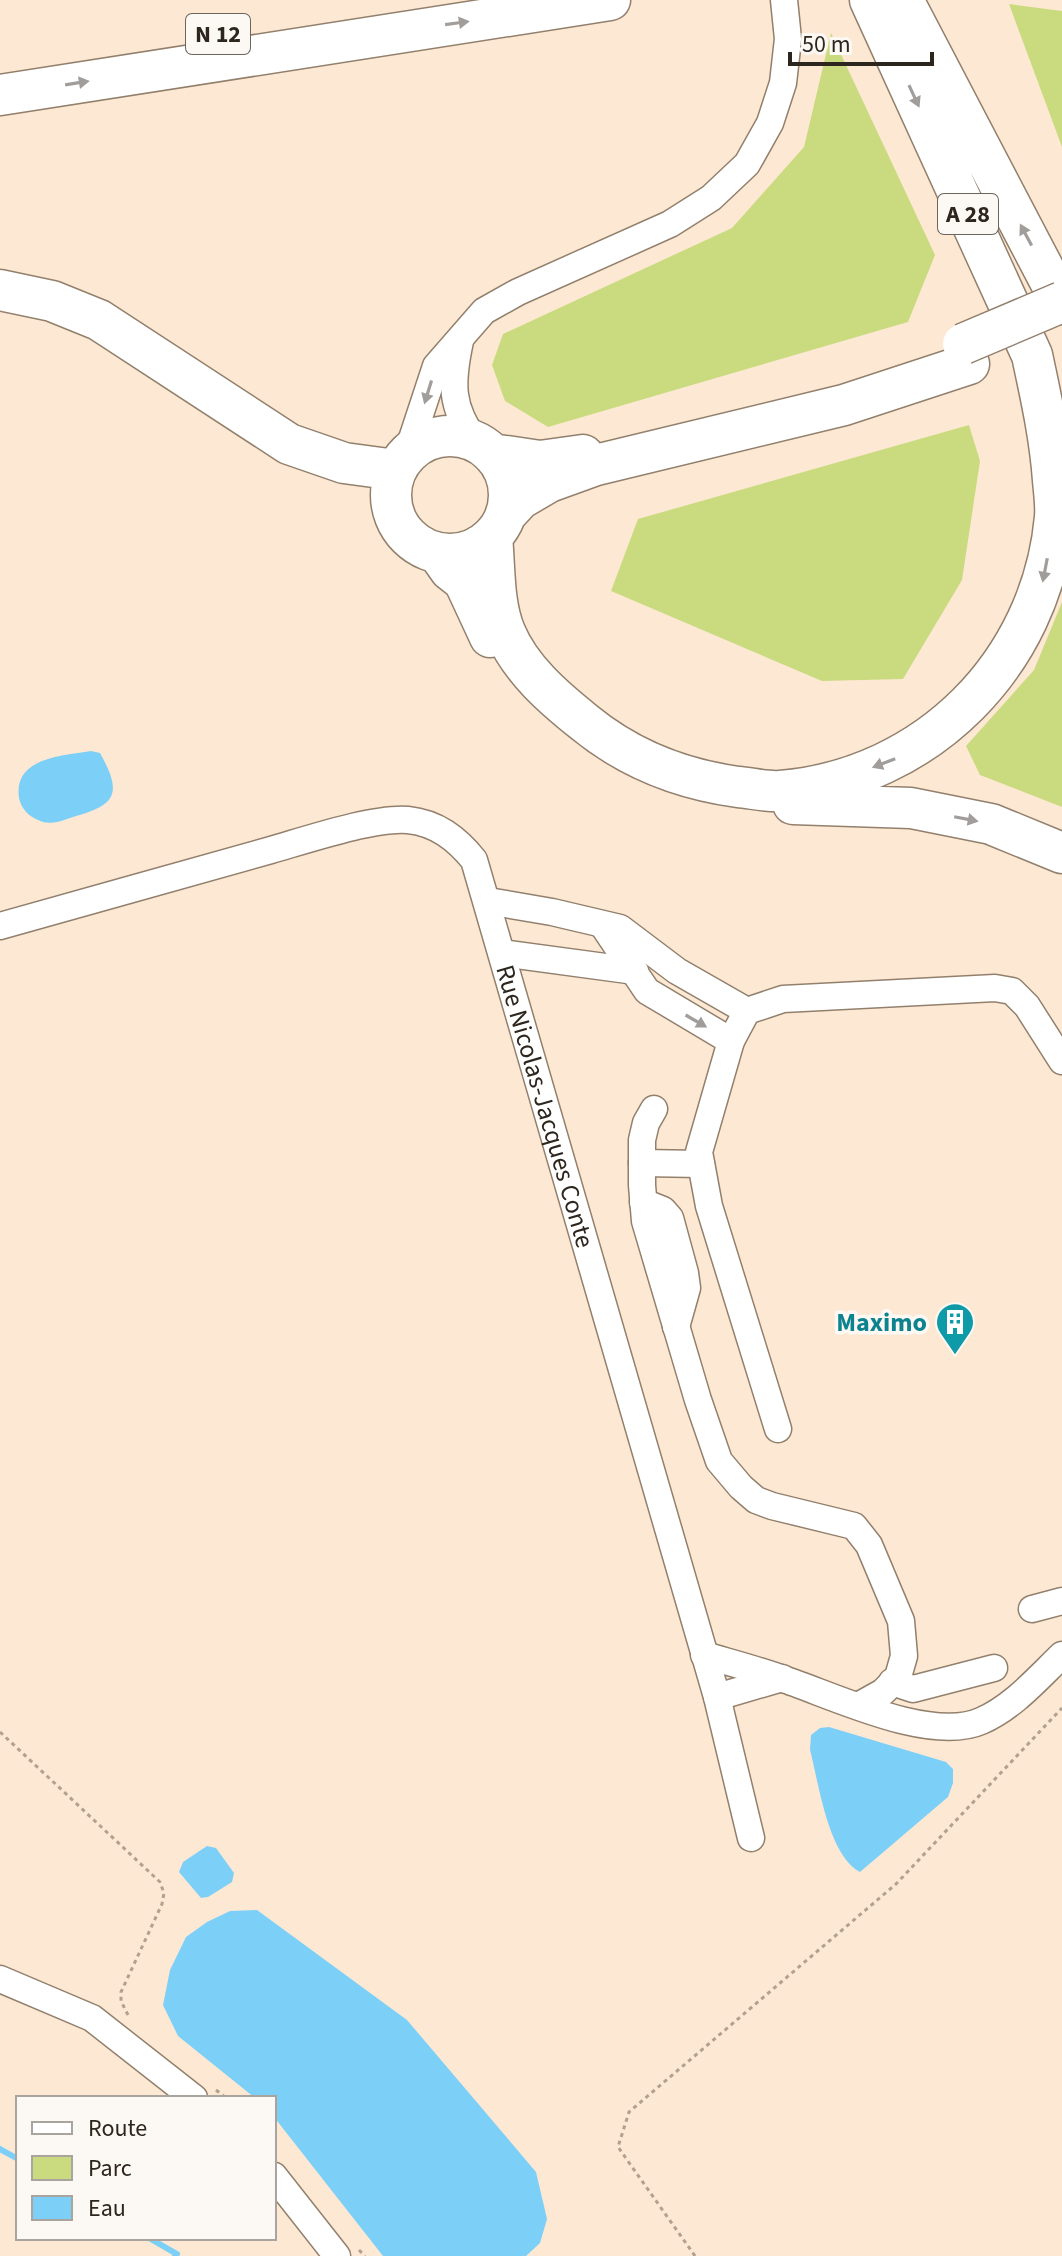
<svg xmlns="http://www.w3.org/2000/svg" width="1062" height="2256" font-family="'Source Sans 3',sans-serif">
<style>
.green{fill:#cadb7f}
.water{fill:#7cd0f7}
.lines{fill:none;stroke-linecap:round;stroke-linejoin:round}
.stream{stroke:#7cd0f7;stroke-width:6}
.minor-casing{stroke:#92806d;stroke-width:29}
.highway-casing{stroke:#92806d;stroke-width:43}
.path{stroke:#b1a190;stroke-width:3;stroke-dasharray:4 4;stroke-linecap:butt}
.minor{stroke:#fff;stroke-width:26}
.highway{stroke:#fff;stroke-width:40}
.highway-bridge-casing{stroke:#92806d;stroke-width:43;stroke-linecap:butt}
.highway-bridge{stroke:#fff;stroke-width:40}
.oneway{fill:#a09d9a}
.labels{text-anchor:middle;stroke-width:7;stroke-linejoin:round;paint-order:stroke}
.shield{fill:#fcf8f4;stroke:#6b655e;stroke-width:2}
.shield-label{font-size:24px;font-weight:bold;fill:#2d261e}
.street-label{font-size:26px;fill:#2d261e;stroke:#fcf8f4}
.culture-label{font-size:26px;font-weight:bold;fill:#0d838f;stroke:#fcf8f4;text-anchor:end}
</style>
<rect width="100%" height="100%" fill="#fde8d3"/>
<!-- green -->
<path class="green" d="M1009 4 1062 11V147Z
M831 33 935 255 908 322 548 427 505 401 492 365 503 334 732 228 804 147Z
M969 425 980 461 962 580 903 679 822 681 611 591 638 519Z
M1062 602V807L980 775 966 746 1034 670Z"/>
<!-- water -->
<path class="water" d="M91 751 100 753C123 794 116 805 73 817 61 821 50 826 38 820 28 816 21 808 19 798 13 757 63 756 91 751Z
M829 1727 946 1762 953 1769V1783L948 1797 860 1872C828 1855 819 1784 810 1750L811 1735 820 1728Z
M207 1846 216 1848 234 1873 232 1882 208 1897 201 1898 179 1872 183 1862Z
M257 1910 407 2020 536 2172 547 2219 540 2243 526 2256H383L274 2117V2098H255L178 2036 163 2005 170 1970 186 1937 207 1922 230 1911Z"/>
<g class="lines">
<!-- stream -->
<path class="stream" d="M0 2149 18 2159
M149 2238 177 2254 175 2256"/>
<defs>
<g id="minor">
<path d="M460 341C451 383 450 407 476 442"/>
<path d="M407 454 436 366 484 311 518 292 670 224 711 198 747 164 770 123 783 83 788 39 784 0"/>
<path d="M488 901 552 912 620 928 677 971 747 1011"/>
<path id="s1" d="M0 926C90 901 181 875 271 850 306 840 374 817 408 820 437 823 457 839 474 860L717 1697 751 1838"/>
<path d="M604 927 647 991 731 1041"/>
<path d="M502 953 635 971"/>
<path d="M654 1109 646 1123 642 1140V1185L645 1221 698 1400 719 1461 741 1487 756 1500 772 1506 854 1526 869 1545 901 1621 904 1656 898 1677 883 1692 858 1706"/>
<path d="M642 1163 701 1164"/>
<path d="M643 1202 663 1210 670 1218 685 1273 687 1288 676 1327"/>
<path d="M778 1429 709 1206 699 1152 731 1041 747 1011 783 999 995 988 1012 991 1027 1006 1062 1061"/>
<path d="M1032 1609 1062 1601"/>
<path d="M704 1655C731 1663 759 1670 786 1680 836 1697 931 1743 981 1721 1013 1707 1037 1679 1062 1655"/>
<path d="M892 1682 913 1689 994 1668"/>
<path d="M717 1697 782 1678"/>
<path d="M0 1979 92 2018 194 2098"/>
<path d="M274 2176 337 2256"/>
</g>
<path id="highway" d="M870 0 1031 353
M903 0 1062 304
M0 95 610 0
M0 290 52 301 99 320 289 444 344 463 396 470
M391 495a59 59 0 1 1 118 0a59 59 0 1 1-118 0Z
M492 454 540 461 583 455
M506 514 520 499 549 482 596 465 844 405 969 364
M492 537C495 567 493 603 505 632 520 669 554 698 584 722 629 759 680 779 738 787 751 788 766 792 780 791 927 779 1042 663 1055 517 1056 505 1054 492 1053 480 1050 438 1041 397 1032 355
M438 553 450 570 464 581 490 637
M793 804 911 808 991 824 1062 853"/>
</defs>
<!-- minor casing -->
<use href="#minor" class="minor-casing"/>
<!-- highway casing -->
<use href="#highway" class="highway-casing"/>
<!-- path -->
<path class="path" d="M0 1732 160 1882 164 1893 162 1904 121 1992V2001L128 2015
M216 2090 226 2098
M359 2250 365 2256
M695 2256 618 2147 629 2112 896 1884 1062 1708"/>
<!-- minor -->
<use href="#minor" class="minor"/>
<!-- highway -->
<use href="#highway" class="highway"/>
<defs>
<path id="highway-bridge" d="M963 344 1062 302"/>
</defs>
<!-- highway-bridge casing -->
<use href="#highway-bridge" class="highway-bridge-casing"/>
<!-- highway-bridge -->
<use href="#highway-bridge" class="highway-bridge"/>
</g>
<!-- one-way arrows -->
<defs><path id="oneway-solid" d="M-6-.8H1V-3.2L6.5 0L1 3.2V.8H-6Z" transform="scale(2)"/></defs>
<g class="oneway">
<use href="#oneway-solid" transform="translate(457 23) rotate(-8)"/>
<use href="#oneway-solid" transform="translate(77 83) rotate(-9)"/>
<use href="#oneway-solid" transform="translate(914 96) rotate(65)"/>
<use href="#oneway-solid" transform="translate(1026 235) rotate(-118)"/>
<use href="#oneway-solid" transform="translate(428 392) rotate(107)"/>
<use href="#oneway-solid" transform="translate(1045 570) rotate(101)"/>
<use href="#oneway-solid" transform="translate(884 763) rotate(159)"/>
<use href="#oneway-solid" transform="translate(966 819) rotate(11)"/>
<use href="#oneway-solid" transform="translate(696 1021) rotate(30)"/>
</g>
<!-- icons -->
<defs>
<symbol id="building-pin" viewBox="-11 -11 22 30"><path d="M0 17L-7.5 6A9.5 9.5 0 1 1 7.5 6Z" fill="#0f9aa8" stroke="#fcf8f4"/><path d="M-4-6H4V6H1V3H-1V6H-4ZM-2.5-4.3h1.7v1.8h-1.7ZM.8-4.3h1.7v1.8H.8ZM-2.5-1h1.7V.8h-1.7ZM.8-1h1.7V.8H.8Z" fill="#fff"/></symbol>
</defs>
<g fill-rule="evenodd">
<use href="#building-pin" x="933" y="1300" width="44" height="60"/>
</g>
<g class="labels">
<!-- shield labels -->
<g class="shield">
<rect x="186" y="14" width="64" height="40" rx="6"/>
<rect x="938" y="194" width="60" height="40" rx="6"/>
</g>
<g class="shield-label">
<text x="218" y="42">N 12</text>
<text x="968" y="222">A 28</text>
</g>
<!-- street labels -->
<g class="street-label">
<text dy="9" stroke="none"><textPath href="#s1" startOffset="758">Rue Nicolas-Jacques Conte</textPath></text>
</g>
<!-- culture labels -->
<g class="culture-label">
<text x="927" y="1331">Maximo</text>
</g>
</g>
<!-- legend -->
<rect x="16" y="2096" width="260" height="144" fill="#fcf8f4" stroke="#a9a49e" stroke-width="2"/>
<rect x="32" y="2122" width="40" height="12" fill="#ffffff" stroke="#a9a49e" stroke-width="2"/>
<text x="88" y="2136" font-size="24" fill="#2d261e">Route</text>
<rect x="32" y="2156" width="40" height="24" fill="#cadb7f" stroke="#a9a49e" stroke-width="2"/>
<text x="88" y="2176" font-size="24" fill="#2d261e">Parc</text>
<rect x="32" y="2196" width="40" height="24" fill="#7cd0f7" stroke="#a9a49e" stroke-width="2"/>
<text x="88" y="2216" font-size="24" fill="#2d261e">Eau</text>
<!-- scale -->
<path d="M790 52v12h142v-12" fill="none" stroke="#2d261e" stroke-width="4"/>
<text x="802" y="52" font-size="24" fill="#2d261e" stroke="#fcf8f4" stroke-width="6" paint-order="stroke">50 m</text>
</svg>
